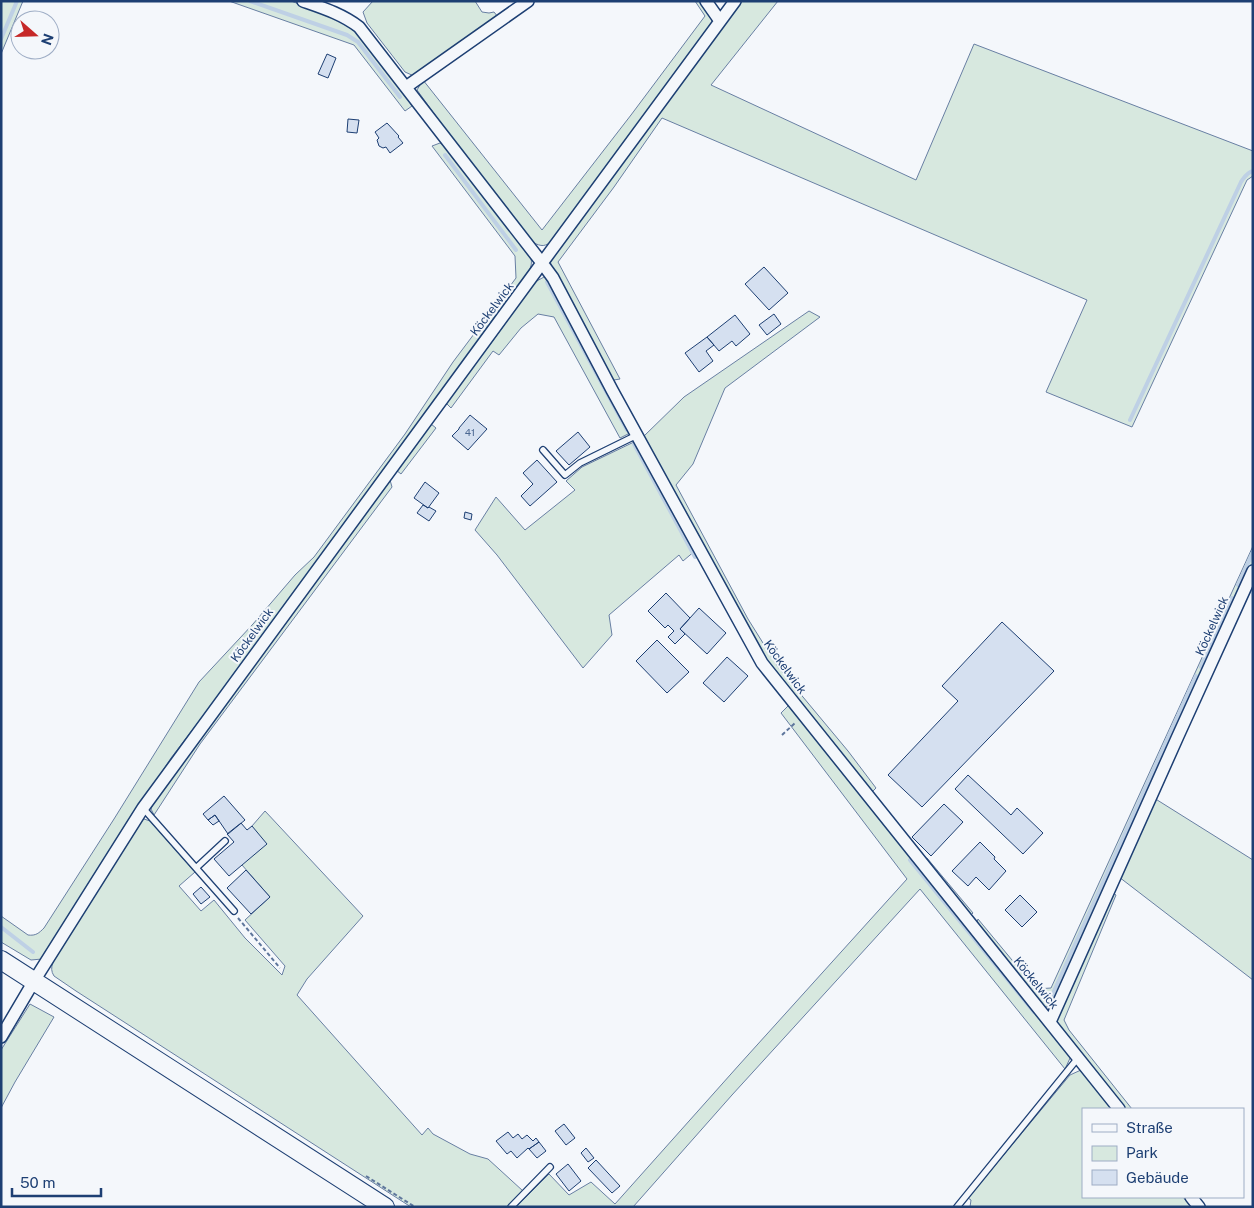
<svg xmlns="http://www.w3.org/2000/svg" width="1254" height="1208" font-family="'Public Sans',sans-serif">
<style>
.green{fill:#d7e8df;stroke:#687fa3}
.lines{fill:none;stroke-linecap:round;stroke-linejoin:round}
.stream{stroke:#bed0e5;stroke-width:4}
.building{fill:#d5e0f0;stroke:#1d3f73}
.service-casing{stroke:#1d3f73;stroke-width:8}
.minor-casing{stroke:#1d3f73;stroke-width:14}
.primary-casing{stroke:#1d3f73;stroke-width:20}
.path{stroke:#5e769c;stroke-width:2;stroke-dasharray:4 2.5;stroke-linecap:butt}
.service{stroke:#f4f7fb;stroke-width:5.5}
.minor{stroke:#f4f7fb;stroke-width:11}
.primary{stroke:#f4f7fb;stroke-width:18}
.labels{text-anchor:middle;stroke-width:4;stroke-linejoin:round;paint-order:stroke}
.number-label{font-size:10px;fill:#4b6792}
.street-label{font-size:12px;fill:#1d3f73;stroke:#f4f7fb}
</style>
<rect width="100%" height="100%" fill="#f4f7fb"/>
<!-- green -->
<path class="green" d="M1 1H23L1 54Z
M229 1H291L332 16 354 28 401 86 412 106 405 111 354 45Z
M373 1H475L482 12 489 13 494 12 498 17 414 76 405 72 367 23 363 12Z
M695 1H703L711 13 712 22 553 240C545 247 542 247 532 242L456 144 417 90 423 80 542 230 631 115 705 16Z
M742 1H778L711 85 916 180 974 44 1253 151V176L1247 180 1132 427 1046 392 1087 300 662 118 614 187 558 262 620 379 614 380 610 378 552 268 550 261Z
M440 143 449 148 530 255C534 265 529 271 524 280L244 662 171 758 88 884 51 947 42 959 31 960 1 942V916L28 935C36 936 39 933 44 928L114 819 199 682 253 624 295 575 314 557 405 434 453 362 516 278 515 256 432 146Z
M544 277 547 278 632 432 620 438 554 317 538 314 521 328 499 355 493 351 451 408 445 402 489 346 535 282Z
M809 311 820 317 725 388 693 464 676 485 748 619 778 667 848 751 876 788 871 793 776 675 747 632 643 437 684 397Z
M431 424 436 428 401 474 396 470Z
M636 441 696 550 683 561 679 555 609 615 612 635 583 668 497 555 475 530 496 497 525 530 575 490 566 481 582 467Z
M389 479 390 480 392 487 200 744 154 815 151 809 153 803Z
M1253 546V564L1057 998 1051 1006 1046 1007 1040 1004 976 925 978 919 1036 989 1051 988Z
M789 705 1071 1056 1065 1069 920 889 732 1095 633 1207H516L549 1174 569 1195 591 1182 615 1204 739 1065 907 879 781 713Z
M1154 798 1253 860V980L1119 877Z
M265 811 363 916 307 979 297 995 422 1135 428 1128 433 1134 470 1154 488 1159 523 1191 507 1207H411L76 991 54 976C48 967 55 959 59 951L131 835 141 820 144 819 150 821 195 872 179 886 201 911 214 900 245 938 282 975 285 966 245 920 270 897 242 865 252 826Z
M927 858 973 913 971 915 924 860Z
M1112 892 1116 895 1064 1020 1069 1030 1132 1109H1124L1056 1022Z
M30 1004 54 1017 15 1082 1 1108V1050Z
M1081 1070 1112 1109H1083V1197H1183L1191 1207H970L971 1200 968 1198 1070 1075Z"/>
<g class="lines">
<!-- stream -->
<path class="stream" d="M250 1 347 35 358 42 400 97
M1 39 17 1
M445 155 516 250
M547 282 627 430
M1130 420 1241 182C1244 178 1247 172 1253 171
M634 444 695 557
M1238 585 1253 552
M1201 667 1232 598
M910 860 1034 1012
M1 927 33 952
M1050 1000 1196 676"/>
</g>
<!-- building -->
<path class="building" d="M327 54 336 58 328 78 318 74Z
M348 119 359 120 357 133 347 132Z
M387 123 399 136 398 137 403 143 390 153 386 147 383 148 379 146 377 140 379 138 375 132Z
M764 267 788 293 769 310 745 284Z
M774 314 781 324 767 335 759 325Z
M735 315 750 334 736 346 732 341 719 351 707 337Z
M707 337 714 345 706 351 713 361 699 372 685 353Z
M470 415 487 429 468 450 452 436 459 429V428Z
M578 432 590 447 569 465 556 451Z
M537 460 557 482 530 506 521 496 533 484 523 473Z
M425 482 439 493 428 508 414 498Z
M423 505 428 508 429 507 436 511 429 521 417 513Z
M465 512 472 514 471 520 464 518Z
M666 593 690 618 680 629 685 634 675 644 668 637 674 631 668 625 665 628 648 611Z
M699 608 726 633 707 654 680 629Z
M1002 622 1054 671 922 807 888 775 958 701 942 686Z
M657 640 689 672 667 693 636 661Z
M727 657 748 676 724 702 703 683Z
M968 775 1011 815 1017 808 1043 833 1023 854 955 789Z
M224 796 245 820 228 834 215 815 208 820 203 814Z
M944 804 963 822 931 856 912 837Z
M215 815 219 821 213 825 208 820Z
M241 823 247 830 252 826 267 844 229 876 214 859 234 842 227 834Z
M980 842 995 857 994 859 1006 871 989 890 976 877 968 886 952 871Z
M246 870 270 897 251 914 227 888Z
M201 887 210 897 201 904 193 894Z
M1020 895 1037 912 1022 927 1005 910Z
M564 1124 575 1138 566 1145 555 1131Z
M508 1132 513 1138 518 1134 522 1139 527 1135 533 1141 536 1138 539 1142 529 1149 528 1148 517 1158 511 1151 507 1154 496 1141Z
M539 1142 546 1151 537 1158 529 1149Z
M586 1148 594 1158 588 1162 581 1153Z
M596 1160 620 1186 612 1193 588 1168Z
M568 1164 581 1181 569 1191 556 1174Z"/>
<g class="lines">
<defs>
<path id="service" d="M543 450 565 475 580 463 637 435
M143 808 196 868 225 841
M196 868 234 911
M511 1207 550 1167
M957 1207 1078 1058"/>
<path id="minor" d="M303 1C323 8 342 14 359 27L542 263 735 1
M706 1 720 21
M406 87 528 1
M1050 1022 1178 736 1253 571
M1 1037 34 981 143 808 542 263 553 278 612 390 762 663 1119 1109
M1191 1197 1199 1207"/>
<path id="primary" d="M1 960 385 1207"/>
</defs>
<!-- service casing -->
<use href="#service" class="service-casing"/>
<!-- minor casing -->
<use href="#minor" class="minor-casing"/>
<!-- primary casing -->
<use href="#primary" class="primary-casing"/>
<!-- path -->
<path class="path" d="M782 735 795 723
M238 918 280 968
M366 1176 415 1207"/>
<!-- service -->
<use href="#service" class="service"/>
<!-- minor -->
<use href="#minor" class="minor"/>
<!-- primary -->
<use href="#primary" class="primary"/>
</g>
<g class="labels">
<!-- number labels -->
<g class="number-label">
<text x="470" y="436">41</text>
</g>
<!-- street labels -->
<g class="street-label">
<text transform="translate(492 309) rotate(-53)" y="4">Köckelwick</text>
<text transform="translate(1212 626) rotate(-66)" y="4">Köckelwick</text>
<text transform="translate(252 635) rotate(-54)" y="4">Köckelwick</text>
<text transform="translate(785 667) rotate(54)" y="4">Köckelwick</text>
<text transform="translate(1036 983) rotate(51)" y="4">Köckelwick</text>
</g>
</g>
<!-- border -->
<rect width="1254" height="1208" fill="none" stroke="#1d3f73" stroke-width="5"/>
<!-- legend -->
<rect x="1082" y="1108" width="162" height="90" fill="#f4f7fb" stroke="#9eadc5"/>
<rect x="1092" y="1124" width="25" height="8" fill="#f4f7fb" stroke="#9eadc5"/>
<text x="1126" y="1133" font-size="15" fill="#1d3f73">Straße</text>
<rect x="1092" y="1146" width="25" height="15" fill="#d7e8df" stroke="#9eadc5"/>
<text x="1126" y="1158" font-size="15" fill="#1d3f73">Park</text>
<rect x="1092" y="1170" width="25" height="15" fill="#d5e0f0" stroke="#9eadc5"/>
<text x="1126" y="1183" font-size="15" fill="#1d3f73">Gebäude</text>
<!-- north arrow -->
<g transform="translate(35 35) rotate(110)"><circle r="24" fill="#f4f7fb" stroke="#9eadc5"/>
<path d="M0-4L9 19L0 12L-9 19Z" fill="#c62828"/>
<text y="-8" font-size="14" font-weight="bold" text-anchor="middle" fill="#1d3f73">N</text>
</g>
<!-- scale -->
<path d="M12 1188v8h89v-8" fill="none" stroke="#1d3f73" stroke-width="2.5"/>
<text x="20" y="1188" font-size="15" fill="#1d3f73" stroke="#f4f7fb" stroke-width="4" paint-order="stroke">50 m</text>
</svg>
